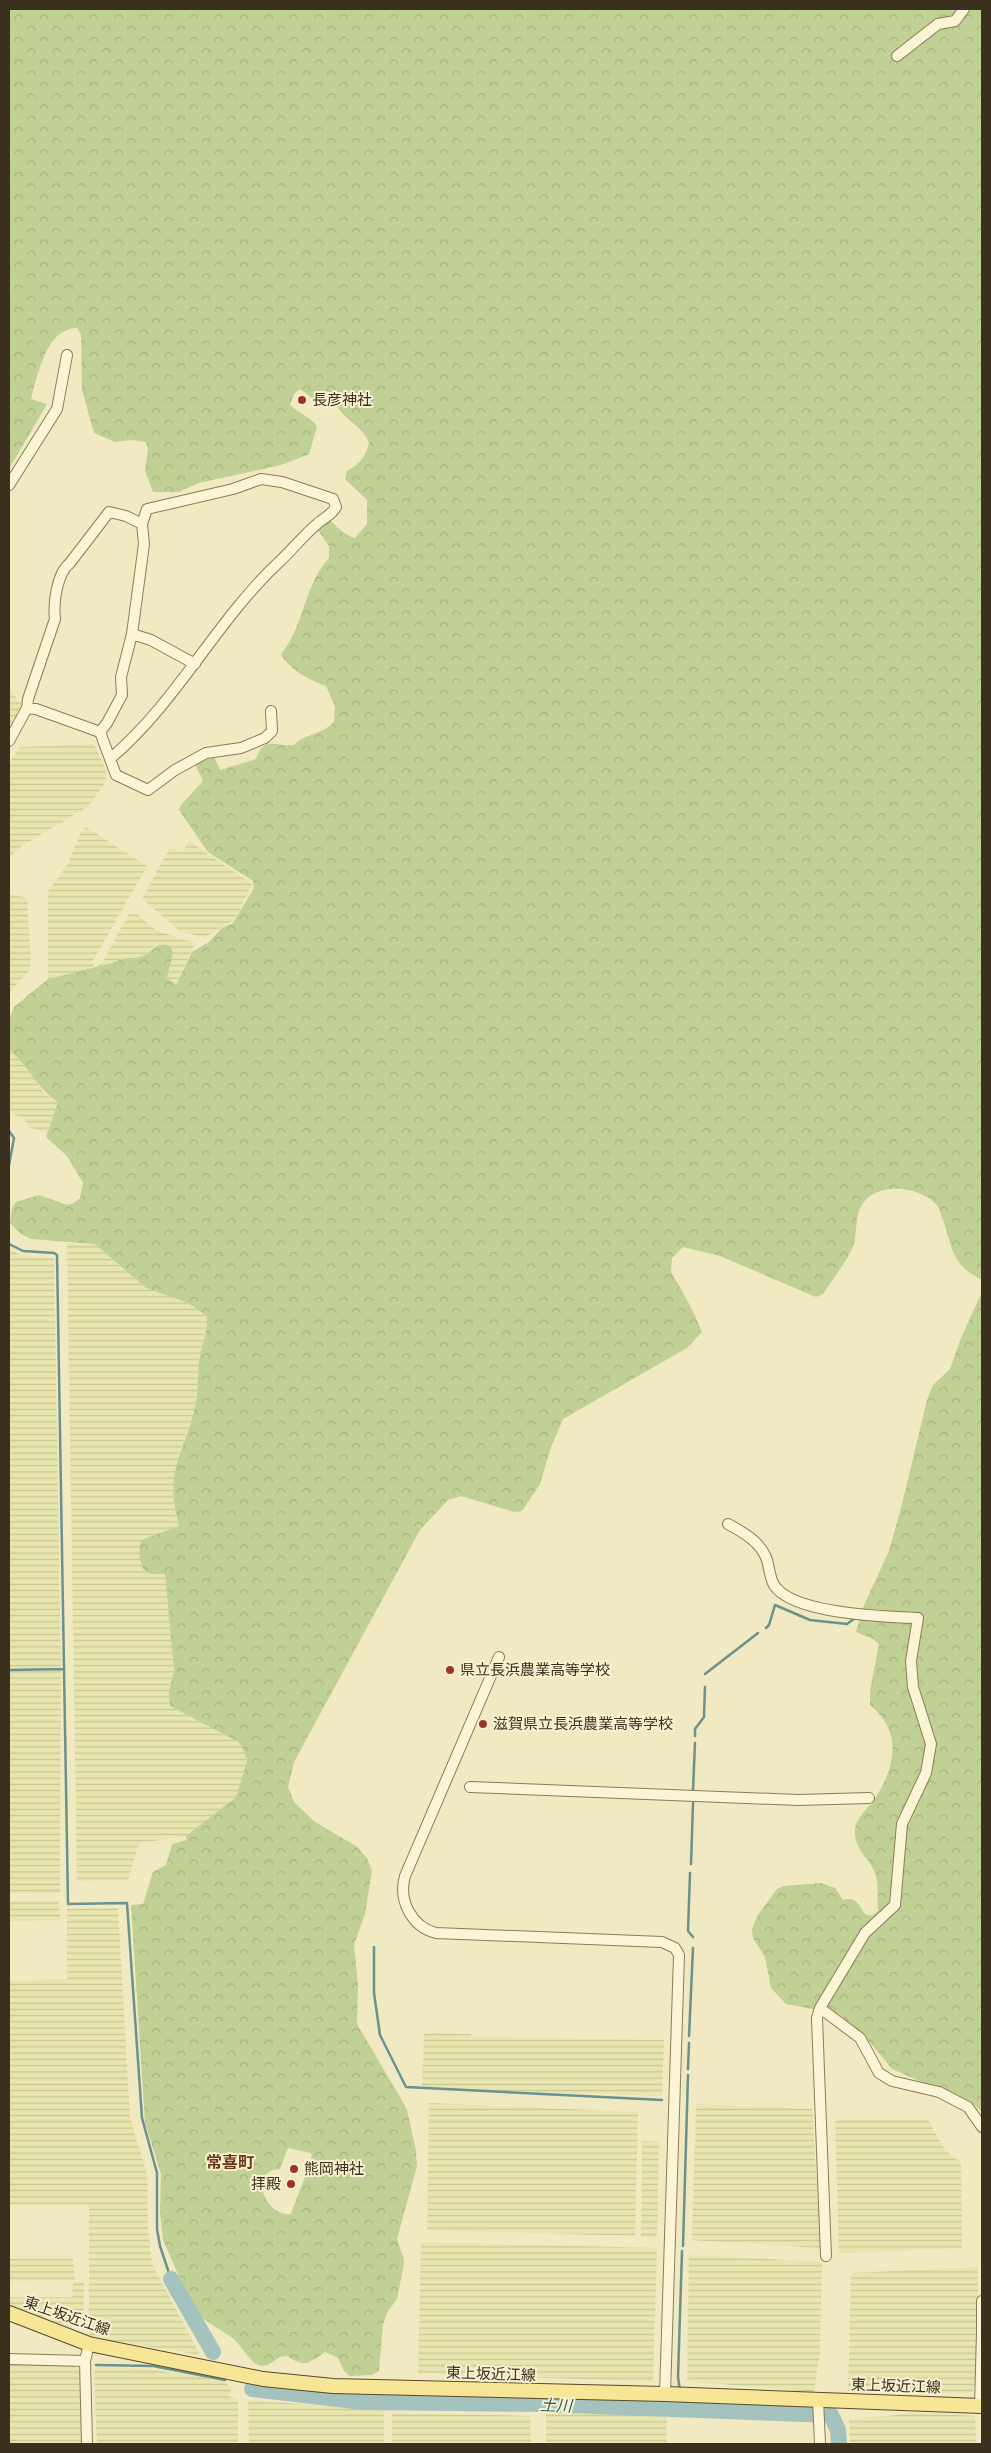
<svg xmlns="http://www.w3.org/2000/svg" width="991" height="2453" font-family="Merriweather,'Noto Sans JP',serif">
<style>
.farmland{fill:url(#farmland-rules)}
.forest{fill:url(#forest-crowns);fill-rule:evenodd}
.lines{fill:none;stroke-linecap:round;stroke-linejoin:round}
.stream{stroke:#6a928e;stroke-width:2.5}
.river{stroke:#a4c3be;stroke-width:16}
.minor-casing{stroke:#8c7b57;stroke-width:12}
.major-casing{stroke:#5a482c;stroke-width:16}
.minor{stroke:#fbf5d5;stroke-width:10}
.major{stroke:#f7e696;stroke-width:14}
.poi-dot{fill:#a03323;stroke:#f8f2d2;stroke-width:2}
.labels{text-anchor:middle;stroke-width:4;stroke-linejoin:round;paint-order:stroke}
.poi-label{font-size:15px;fill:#3b2f1d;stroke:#f8f2d2;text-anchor:start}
.street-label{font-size:15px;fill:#3b2f1d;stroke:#f8f2d2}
.neighbourhood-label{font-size:16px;font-weight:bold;fill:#6b3519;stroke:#f8f2d2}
.water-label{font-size:16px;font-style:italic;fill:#2b585c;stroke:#f8f2d2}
</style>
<defs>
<pattern id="farmland-rules" width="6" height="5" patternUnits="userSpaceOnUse" patternTransform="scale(1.25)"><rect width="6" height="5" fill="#e8e6ae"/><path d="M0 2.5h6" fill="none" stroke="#c8c695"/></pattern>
<pattern id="forest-crowns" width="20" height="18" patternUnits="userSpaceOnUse" patternTransform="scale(1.25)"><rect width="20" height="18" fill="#c1d094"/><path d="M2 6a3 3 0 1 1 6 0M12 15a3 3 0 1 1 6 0" fill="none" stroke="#a7b37f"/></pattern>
</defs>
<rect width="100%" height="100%" fill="#f1e9c1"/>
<!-- farmland -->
<path class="farmland" d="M9 689 22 705 9 728Z
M94 744 107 773 103 786 87 807 22 846 9 857V763L20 747Z
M86 827 147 866 93 961 94 968 102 963 129 914 136 913 157 931 195 943 176 985 167 978 173 953 155 946 142 957 122 958 116 962 48 979V891L67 866 80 834Z
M189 841 252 884 235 919 204 938 179 930 142 899 170 847 183 852Z
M9 894 27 898 31 962 28 972 9 993Z
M9 1049 24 1062 45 1094 58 1102 47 1133 29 1127 23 1118 9 1113Z
M67 1243 95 1244 146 1288 188 1303 207 1316V1323L199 1361 196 1406 180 1451 174 1507 179 1526 142 1540 150 1574H165L174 1670 169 1692 170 1706 237 1741 242 1746 247 1761 236 1797 186 1836 139 1843 128 1880 77 1881Z
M9 1249 23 1256 54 1258 61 1669 60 1893 9 1894Z
M9 1901H58L61 1920 9 1921Z
M118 1908 130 2118 147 2174 148 2228 152 2264 200 2355 92 2337 89 2334V2205H9V1981L67 1979V1909Z
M433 2033 471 2034 472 2037 664 2040 662 2096 422 2088 424 2034Z
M429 2103 638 2112 635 2236 427 2230Z
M696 2104 812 2109 821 2248 692 2240Z
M835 2120H928L945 2150 961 2163 962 2248 839 2253Z
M642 2141H659L657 2237H641Z
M421 2242 657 2248 653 2382 418 2373Z
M689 2255 822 2262 820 2351 814 2392 687 2381Z
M9 2259H73L75 2280 9 2281Z
M978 2267 977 2383 971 2393 848 2391 851 2273Z
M73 2282H84L83 2317H73L72 2328 9 2306V2297H72Z
M9 2365 74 2366 80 2373 84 2444H9Z
M97 2367 149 2369 224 2381 231 2388 229 2397 238 2399V2444H97L94 2373Z
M248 2400 384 2410V2444H249Z
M546 2410 667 2411 666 2444H546Z
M392 2413 530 2416 531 2444H392Z
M915 2413 975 2416 976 2444H850L849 2420Z"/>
<!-- forest -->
<path class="forest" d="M9 9H982V1280C952 1264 954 1253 944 1223 942 1218 940 1209 937 1205 921 1187 880 1181 864 1202 853 1216 859 1233 852 1249 844 1265 832 1280 823 1294L816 1297 720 1256 683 1247 672 1258 671 1272C683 1292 693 1310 702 1332L687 1348 563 1419 551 1447 540 1484 522 1511 514 1512 461 1496 448 1500 420 1530 294 1762 288 1787 294 1802 315 1822 356 1846 367 1858 372 1871 365 1914 354 1945 358 1985 357 2024 400 2097 407 2110 416 2151 417 2166 397 2239 404 2260 403 2269 397 2299 388 2311 383 2325 379 2371 372 2375 350 2376 344 2371 338 2358 325 2352C308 2364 306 2368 287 2356L280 2357 268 2365 261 2366 254 2363 234 2339 202 2318 181 2281 163 2240 160 2212 161 2174 145 2123 131 1905 143 1904 153 1872 166 1865 172 1844 187 1840 186 1836 236 1797 247 1761 242 1746 237 1741 170 1706 169 1692 174 1670 165 1574H150L143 1569 139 1555 141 1540 179 1526C164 1470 183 1456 195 1407 199 1392 197 1376 199 1361 201 1346 208 1331 207 1316L188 1303 146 1288 95 1244 31 1239 21 1234 10 1223 12 1208 16 1202 39 1195 67 1205 74 1203 80 1198 83 1183 67 1156 46 1137 58 1102C38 1089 27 1065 9 1049V1019L14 1007 48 979 116 962C124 956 130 959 140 957 151 955 156 940 170 946L173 953 167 978 176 985 192 952 209 942 222 928 233 923 254 888 253 881 208 852 179 810 180 806 203 781 195 764 214 757 220 770 256 759C264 735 275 747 294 745 305 733 322 735 334 722L335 706 326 686C311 681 287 668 281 654 304 627 304 585 329 558V546L318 530 327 518C336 525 344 536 355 538L367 524V500L345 479 347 471C360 464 365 457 369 443 364 427 344 420 337 406L315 400 300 389 294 394 290 405C298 413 313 418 317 427L309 454 281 465 199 483 179 492H153L145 471 148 449 146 442 131 440 115 442 94 433 82 390 81 334 77 328C46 328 38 375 31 399L47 404 9 469ZM288 2148 310 2153 312 2155C306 2176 298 2194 291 2214 265 2217 247 2170 280 2169Z
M982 1292V2112L975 2105 892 2069 868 2040 839 2014 786 2004 771 1988 765 1957 753 1938 752 1929 758 1915 777 1889 784 1886 821 1883 835 1888 843 1900C856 1896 858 1904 865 1914L872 1916 878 1911C877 1900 879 1883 875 1873 870 1858 856 1853 855 1833 854 1819 869 1808 876 1797 896 1765 902 1731 870 1705V1691L879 1644 873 1639 856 1632 865 1603 889 1551 901 1508 927 1400 933 1385 950 1369 961 1338Z"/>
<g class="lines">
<!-- stream -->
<path class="stream" d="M9 1131 14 1138 9 1165
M9 1244 23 1251 54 1253 57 1255 68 1904 127 1903 142 2118 157 2173V2229L160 2246 171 2279
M766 1628 769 1625 775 1605 810 1620 847 1624 855 1618
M9 1670 64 1669
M705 1674 758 1633
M695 1736V1729L704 1717 705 1687
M693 1790 695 1743
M691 1864 693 1803
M690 1873 688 1931 693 1937
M374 1947V1993L380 2035 406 2087 662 2100
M689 2036 693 1948
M688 2069 689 2043
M683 2246 688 2075
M96 2365 153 2366 225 2380
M680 2391 678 2377 682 2251
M680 2399 681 2410"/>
<!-- river -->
<path class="river" d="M171 2279 213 2352
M252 2389 363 2402 542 2404 831 2415 838 2430 839 2444"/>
<defs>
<path id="minor" d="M897 56 938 24 955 21 964 9
M9 485 57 409 67 355
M132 634 151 640 195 664
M27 708 36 709 100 732 116 775 148 790 175 770 206 753 241 748 265 738 272 731 271 711
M100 732 107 723 122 695 121 677 132 634 144 544 142 524 147 509 233 489 261 479 282 482 333 499 336 507C332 515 323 518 317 524 303 536 292 550 279 562 216 621 177 702 111 758
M9 741 27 708 28 699 55 619C53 603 57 573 70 563L109 512 126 516 142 524
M728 1524C743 1532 761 1542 767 1560 769 1567 770 1578 774 1585 792 1614 887 1617 918 1618L911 1661 913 1687 931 1744 926 1773 902 1824 895 1905 865 1933 820 2008 817 2018 826 2256
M499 1657 405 1876C398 1901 412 1927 436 1933L662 1942 675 1948 679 1955 665 2394
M470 1787 798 1800 869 1798
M820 2008 860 2038 879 2073 892 2081 939 2092 968 2107 982 2127
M982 2332V2301
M9 2359 85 2361
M818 2399 820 2444
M980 2406 982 2332
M87 2444 85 2361 89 2344"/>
<path id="major" d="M9 2313 89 2344 263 2379 333 2386 665 2394 982 2406"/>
</defs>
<!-- minor casing -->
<use href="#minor" class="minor-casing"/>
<!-- major casing -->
<use href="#major" class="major-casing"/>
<!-- minor -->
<use href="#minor" class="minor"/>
<!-- major -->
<use href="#major" class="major"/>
</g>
<!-- markers -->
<g class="poi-dot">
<circle cx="302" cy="400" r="5"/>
<circle cx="450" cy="1670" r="5"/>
<circle cx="483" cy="1724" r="5"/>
<circle cx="294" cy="2169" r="5"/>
<circle cx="291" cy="2184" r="5"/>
</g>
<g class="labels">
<!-- poi labels -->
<g class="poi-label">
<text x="312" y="405">長彦神社</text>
<text x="460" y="1675">県立長浜農業高等学校</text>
<text x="493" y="1729">滋賀県立長浜農業高等学校</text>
<text x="304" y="2174">熊岡神社</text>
<text x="281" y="2189" text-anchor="end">拝殿</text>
</g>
<!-- street labels -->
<g class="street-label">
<text transform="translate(67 2316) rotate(19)" y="5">東上坂近江線</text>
<text transform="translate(491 2374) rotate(2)" y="5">東上坂近江線</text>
<text transform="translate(896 2386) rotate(2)" y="5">東上坂近江線</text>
</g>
<!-- neighbourhood labels -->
<g class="neighbourhood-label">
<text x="230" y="2168">常喜町</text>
</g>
<!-- water labels -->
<g class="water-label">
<text transform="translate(556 2405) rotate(2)" y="6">土川</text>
</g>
</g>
<!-- border -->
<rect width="991" height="2453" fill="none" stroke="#3b2f1d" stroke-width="20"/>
</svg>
